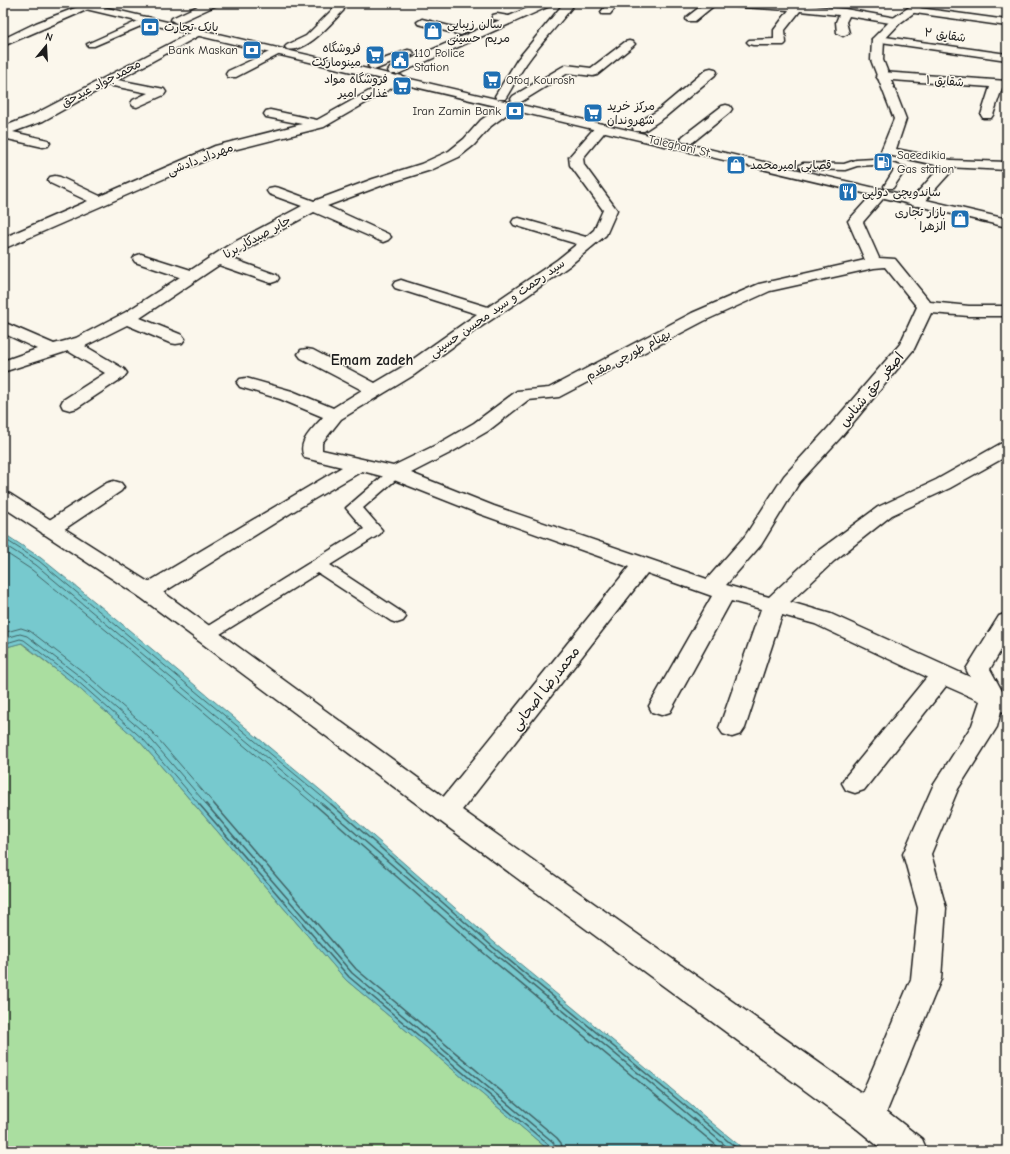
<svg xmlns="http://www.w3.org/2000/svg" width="1010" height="1154" font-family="'Comic Neue','Playpen Sans Arabic',sans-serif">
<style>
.green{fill:#aadea0;stroke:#637d5e}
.water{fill:#77c9ce;stroke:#538487}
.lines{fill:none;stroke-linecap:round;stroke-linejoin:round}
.shore-far1{stroke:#406163;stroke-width:1}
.shore{stroke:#406163;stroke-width:1.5}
.lane-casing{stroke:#1c1c1c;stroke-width:3}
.street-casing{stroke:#1c1c1c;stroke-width:3}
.secondary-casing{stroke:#1c1c1c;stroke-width:3}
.primary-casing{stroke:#1c1c1c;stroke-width:3}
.lane{fill:#fbf7ec;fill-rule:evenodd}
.street{fill:#fbf7ec;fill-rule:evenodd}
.secondary{fill:#fbf7ec;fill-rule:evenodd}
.primary{fill:#fbf7ec;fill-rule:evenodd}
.labels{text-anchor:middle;stroke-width:3;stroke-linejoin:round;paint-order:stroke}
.far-poi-label{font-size:12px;fill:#1c1c1c;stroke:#fbf7ec;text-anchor:start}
.far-street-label{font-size:12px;fill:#1c1c1c;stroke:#fbf7ec}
.street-label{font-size:14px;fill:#1c1c1c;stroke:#fbf7ec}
.neighbourhood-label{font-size:15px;font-weight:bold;fill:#1c1c1c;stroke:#fbf7ec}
</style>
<rect width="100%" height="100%" fill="#fbf7ec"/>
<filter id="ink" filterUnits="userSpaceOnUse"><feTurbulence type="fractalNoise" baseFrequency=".025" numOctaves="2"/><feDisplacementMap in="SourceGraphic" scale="8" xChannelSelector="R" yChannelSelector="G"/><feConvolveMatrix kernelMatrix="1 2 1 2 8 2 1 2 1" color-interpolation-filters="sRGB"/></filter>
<g filter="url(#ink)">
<!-- green -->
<path class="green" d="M21 643 72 682 141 743 346 980 550 1151H3V648Z"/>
<!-- water -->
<path class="water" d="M3 533 41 558 116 619 325 794 495 943 746 1151H550L346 980 141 743 72 682 22 643 3 648Z"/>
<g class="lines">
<!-- shore-far1 -->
<path class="shore-far1" d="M3 538 39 561 332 805
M3 544 36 565 323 805
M3 551 32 570 107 631 315 805
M3 633 21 628 30 631 82 671 152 732 215 805
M3 639 20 634 27 636 78 675 148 736 207 805
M3 644 20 639 24 640 75 679 144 740 200 805"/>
<!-- shore -->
<path class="shore" d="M199 804 349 977 550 1146 552 1151
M206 804 352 973 553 1142 557 1151
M214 804 356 969 557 1138 561 1143 563 1151
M314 804 486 955 723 1151
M322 804 490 950 732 1151
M331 804 493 947 740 1151"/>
<defs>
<path id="lane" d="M147 17 150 18 151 20 150 22 94 46H88L87 44Z
M874 159 905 167 906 169 893 188H885L884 186 894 170 874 165 857 166 845 170 803 169 798 166 803 163 844 164 856 160Z
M395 468 400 470 403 473 400 476 363 508 382 530 380 534 330 565 403 613 406 617 403 621 397 623 391 621 318 573 212 639 206 641 200 639 197 635 200 631 364 529 346 508 390 470Z"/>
<path id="street" d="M88 3 92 6 91 8 3 46V39L36 23Z
M204 3H218L217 5 180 22 176 23 171 20 172 18Z
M564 3H575C560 24 541 42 526 64 518 75 513 87 505 99H497L495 96 517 60Z
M608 3H619L610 14H602L601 12Z
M705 3H717L695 21H687L686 19 687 17Z
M722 3 797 4 845 9 896 18 901 21 896 24 849 16 846 22 849 33 843 36 837 33 836 22 839 15 800 11 785 30 786 43 784 45H753L749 44 747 42 749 40 774 39V30L789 10 727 6Z
M992 3H1007V7L993 5Z
M339 6 343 7 344 9 343 11C331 23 306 54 287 49L285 47 287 45 306 36 335 7Z
M912 7 1007 20V26L908 12 907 10Z
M497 14 514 17 515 19 510 22 493 19 492 17 493 15Z
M422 19 465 30 467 32 461 35 418 24 417 22Z
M198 29 204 32 202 34 118 80 164 89 166 92 164 95 137 107 133 106 131 103 133 100 148 93 108 85 43 121 13 132 48 140 50 143 48 146 43 147 3 138V127L33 115Z
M878 36 1007 54V60L874 41 872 39Z
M629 41 633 42 635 44 633 46 597 75 593 76 568 73 521 102H513L511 99 513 96 562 67 566 65 591 68 625 42Z
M278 48 282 49 284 51 282 53 236 77H228L226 74 228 71Z
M711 68 715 69 717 72 715 75 665 117 644 131H634L633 128 634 125 657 111 707 69Z
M882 72 1007 81V89L1002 88 993 115 991 118H983L981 115 990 87 878 79 876 76 878 73Z
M398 75 402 76 404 79 402 82 324 127 225 152 3 249V238L88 201 50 183 48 180 50 177 55 176 60 177 100 196 215 146 302 124 266 117 264 114 266 111 270 110 317 120Z
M510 102 514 103 516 106 514 109 491 126 474 145 459 157 431 170 383 185 327 206 388 234 391 237 388 240 383 242 378 240 314 212 230 258 277 275 279 278 277 281 271 283 265 281 219 265 140 318 182 335 185 339 182 343 176 344 170 343 127 325 85 346 124 369 127 373 124 377 77 408 70 410 63 408 61 404 63 400 105 373 68 351 3 372V361L37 349 3 333V322L54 344 76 338 126 312 180 277 135 262 133 259 135 256 141 254 147 256 191 270 229 245 302 206 269 194 267 191 269 188 274 187 279 188 314 201 373 179 421 164 449 151 464 139 481 120 506 103Z
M726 105 730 106 732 109 730 112 693 142H683L681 139 683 136 722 106Z
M602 124 607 125 608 128 583 158 584 165 617 210 606 235 569 266 527 296 473 332 414 375 341 419 322 443V450L393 466 436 445 474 423 517 391 549 388 692 313 759 284 865 260 848 221 876 190 881 189 886 190 888 193 863 222 879 258 895 259 930 302 969 306H1007V316H969L931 313 914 349 842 436 799 483 761 545 726 585 769 597 818 551 878 507 936 480 1000 444 1007 442V456L950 488 892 515 834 561 790 602 831 614 970 677 966 669 999 616 1007 613V640L990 669 1002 691 1007 694V713L1001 711 997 727 958 789 931 854 946 908 941 979 880 1128 868 1133 856 1128 852 1117 911 979 918 908 903 854 933 786 972 725 980 701 946 686 864 790 855 793 846 790 842 783 846 776 927 677 815 624 782 615 745 728 741 734 732 737 723 734 719 728 761 609 731 601 670 712 661 715 652 712 649 706 712 596 647 573 455 819 446 822 437 819 433 812 437 805 629 567 480 514 389 478 362 471 302 506 156 597 148 599 140 597 137 592 140 587 342 467 305 458C295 443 314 428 323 417L280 399 240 387 237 383 240 379 246 378 292 391 333 408 362 390 301 358 298 354 301 350 307 349 313 350 375 383 402 367 477 314 395 288 393 285 395 282 401 280 407 282 488 307 557 260 577 244 514 225 512 222 514 219 519 218 586 237 594 230 603 210 570 165 569 157 597 125ZM885 267 917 307 900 344 828 428 784 476 745 536 707 579 494 506 411 473 450 453 488 431 528 400 559 397 704 321 770 291 874 268Z
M951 160 1007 162V170L946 167 944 164 946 161Z
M114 481 121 483 124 487 121 491 57 534 50 535 43 534 39 529 43 524 107 483Z"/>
<path id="secondary" d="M539 3H553L552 5 398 74H390L388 71 390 68Z
M915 3H927L900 23 884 40 883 60 906 119 896 149 956 161 958 164 921 205 916 206 911 205 909 202 941 166 883 154 881 151 894 119 871 60 872 39 892 19Z
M408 50 412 51 414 53 412 55 374 70 370 68 368 66 370 64Z
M3 492 10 494 156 587 455 805 880 1106 922 1139 927 1151H884L856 1128 437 819 140 597 3 507Z"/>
<path id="primary" d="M68 3H86L1007 219V227L73 6Z"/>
</defs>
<!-- lane casing -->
<use href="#lane" class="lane-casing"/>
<!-- street casing -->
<use href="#street" class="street-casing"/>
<!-- secondary casing -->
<use href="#secondary" class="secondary-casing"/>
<!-- primary casing -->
<use href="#primary" class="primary-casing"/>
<!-- lane -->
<use href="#lane" class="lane"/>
<!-- street -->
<use href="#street" class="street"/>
<!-- secondary -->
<use href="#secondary" class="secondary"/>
<!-- primary -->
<use href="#primary" class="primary"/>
</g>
</g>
<!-- icons -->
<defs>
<symbol id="bank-square" viewBox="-11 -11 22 22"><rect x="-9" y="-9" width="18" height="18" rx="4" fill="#1f6fb2" stroke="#fbf7ec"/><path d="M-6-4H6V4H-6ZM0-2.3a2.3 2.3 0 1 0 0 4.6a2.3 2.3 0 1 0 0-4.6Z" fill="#fff"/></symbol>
<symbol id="shop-square" viewBox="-11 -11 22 22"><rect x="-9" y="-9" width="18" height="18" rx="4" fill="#1f6fb2" stroke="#fbf7ec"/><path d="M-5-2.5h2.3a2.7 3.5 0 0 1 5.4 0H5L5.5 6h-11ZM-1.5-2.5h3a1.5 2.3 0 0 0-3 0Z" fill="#fff"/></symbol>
<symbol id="supermarket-square" viewBox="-11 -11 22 22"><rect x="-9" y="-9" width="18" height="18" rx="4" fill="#1f6fb2" stroke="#fbf7ec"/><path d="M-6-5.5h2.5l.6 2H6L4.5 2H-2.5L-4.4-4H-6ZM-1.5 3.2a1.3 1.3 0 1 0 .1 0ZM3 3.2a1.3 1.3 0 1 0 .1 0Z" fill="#fff"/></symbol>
<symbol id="civic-square" viewBox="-11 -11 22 22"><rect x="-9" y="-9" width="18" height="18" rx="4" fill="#1f6fb2" stroke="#fbf7ec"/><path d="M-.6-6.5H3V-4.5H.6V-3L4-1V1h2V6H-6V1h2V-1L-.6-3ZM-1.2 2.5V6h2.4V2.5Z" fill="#fff"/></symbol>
<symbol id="fuel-square" viewBox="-11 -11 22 22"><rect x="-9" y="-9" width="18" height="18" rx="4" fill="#1f6fb2" stroke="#fbf7ec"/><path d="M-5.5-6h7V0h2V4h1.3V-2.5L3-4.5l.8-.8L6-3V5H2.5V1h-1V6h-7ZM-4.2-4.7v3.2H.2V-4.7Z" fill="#fff"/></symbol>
<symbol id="restaurant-square" viewBox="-11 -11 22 22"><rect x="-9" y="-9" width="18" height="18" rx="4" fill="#1f6fb2" stroke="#fbf7ec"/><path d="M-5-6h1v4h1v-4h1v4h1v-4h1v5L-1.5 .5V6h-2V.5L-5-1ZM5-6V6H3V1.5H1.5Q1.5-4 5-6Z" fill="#fff"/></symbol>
</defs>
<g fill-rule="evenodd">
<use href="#bank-square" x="139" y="16" width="22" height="22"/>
<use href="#shop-square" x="422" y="20" width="22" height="22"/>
<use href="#bank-square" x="241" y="39" width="22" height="22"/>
<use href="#supermarket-square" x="364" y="44" width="22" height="22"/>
<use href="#civic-square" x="389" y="49" width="22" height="22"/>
<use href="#supermarket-square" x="481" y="69" width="22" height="22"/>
<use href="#supermarket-square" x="391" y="75" width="22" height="22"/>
<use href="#bank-square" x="504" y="100" width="22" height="22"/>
<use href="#supermarket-square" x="582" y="102" width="22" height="22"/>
<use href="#fuel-square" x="872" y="151" width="22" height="22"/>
<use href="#shop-square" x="725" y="154" width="22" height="22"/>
<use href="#restaurant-square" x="837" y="181" width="22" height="22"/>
<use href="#shop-square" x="949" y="208" width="22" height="22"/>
</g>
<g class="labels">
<!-- far-poi labels -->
<g class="far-poi-label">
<text x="447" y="28">سالن زیبایی<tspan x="447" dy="14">مریم حسینی</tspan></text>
<text x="164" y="31">بانک تجارت</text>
<text x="361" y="52" text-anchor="end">فروشگاه<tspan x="361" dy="14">مینومارکت</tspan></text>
<text x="238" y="54" text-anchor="end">Bank Maskan</text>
<text x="414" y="57">110 Police<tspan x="414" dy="14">Station</tspan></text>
<text x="388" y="83" text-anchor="end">فروشگاه مواد<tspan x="388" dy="14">غذایی امیر</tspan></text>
<text x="506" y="84">Ofoq Kourosh</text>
<text x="607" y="110">مرکز خرید<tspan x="607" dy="14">شهروندان</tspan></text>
<text x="501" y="115" text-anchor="end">Iran Zamin Bank</text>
<text x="897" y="159">Saeedikia<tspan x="897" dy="14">Gas station</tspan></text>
<text x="750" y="169">قصابی امیرمحمد</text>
<text x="862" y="196">ساندویچی دولپی</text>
<text x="946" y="216" text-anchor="end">بازار تجاری<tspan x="946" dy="14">الزهرا</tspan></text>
</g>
<!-- far-street labels -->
<g class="far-street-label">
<text transform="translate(945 35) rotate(8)" y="4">شقایق ۲</text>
<text transform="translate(945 81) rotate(4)" y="4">شقایق ۱</text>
<text transform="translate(101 83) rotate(-28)" y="4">محمدجواد عبدحق</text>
<text transform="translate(680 146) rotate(13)" y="4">Taleghani St.</text>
<text transform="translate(200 159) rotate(-21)" y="4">مهرداد دادشی</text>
<text transform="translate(257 237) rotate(-29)" y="4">جابر صیدکار برنا</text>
<text transform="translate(497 308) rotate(-35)" y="4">سید رحمت و سید محسن حسینی</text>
<text transform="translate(628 355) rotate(-28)" y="4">بهنام طورچی مقدم</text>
</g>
<!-- street labels -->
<g class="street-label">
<text transform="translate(871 389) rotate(-50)" y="5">اصغر حق شناس</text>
<text transform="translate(545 688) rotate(-52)" y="5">محمدرضا اصحابی</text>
</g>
<!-- neighbourhood labels -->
<g class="neighbourhood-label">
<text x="372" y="365">Emam zadeh</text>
</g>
</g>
<!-- margin -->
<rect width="1010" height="1154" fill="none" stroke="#fbf7ec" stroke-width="16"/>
<rect x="8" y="8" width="994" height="1138" fill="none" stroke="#1c1c1c" stroke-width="1.5" filter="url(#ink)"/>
<!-- north arrow -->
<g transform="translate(46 46) rotate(18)" stroke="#fbf7ec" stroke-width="3" paint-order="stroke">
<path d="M0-3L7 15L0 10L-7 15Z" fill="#1c1c1c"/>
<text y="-6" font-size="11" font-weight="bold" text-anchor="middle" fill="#1c1c1c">N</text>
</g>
</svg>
